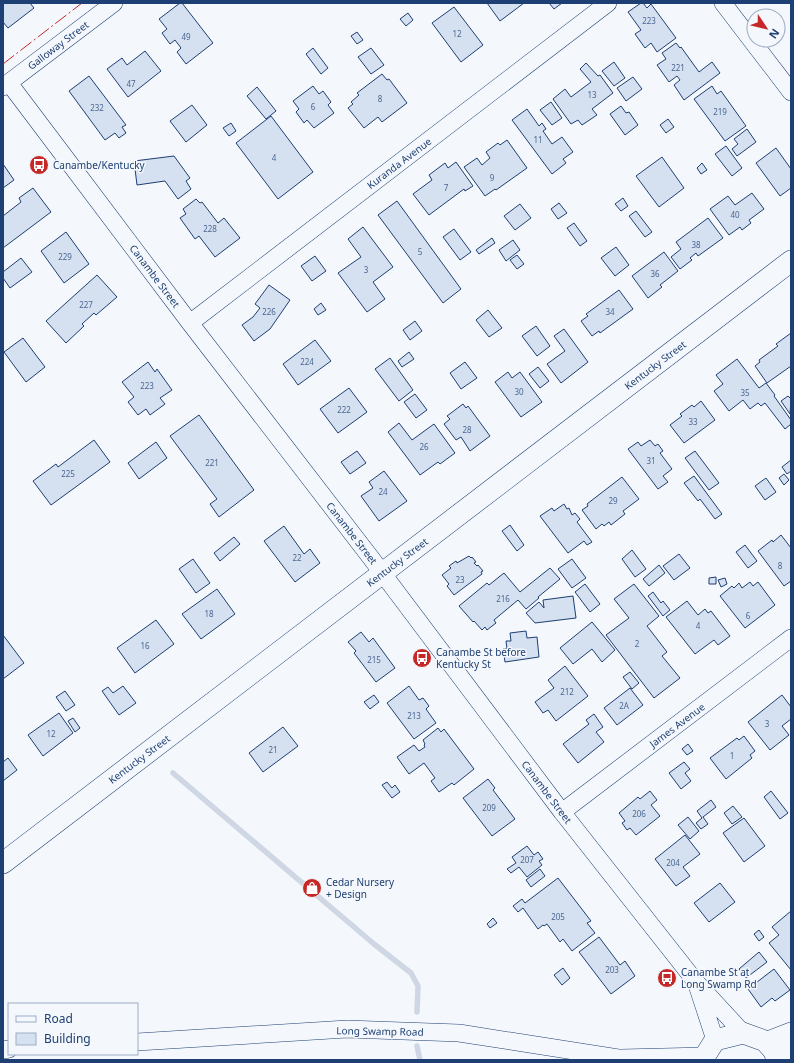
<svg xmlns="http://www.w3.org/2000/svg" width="794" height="1063" font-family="'Noto Sans',sans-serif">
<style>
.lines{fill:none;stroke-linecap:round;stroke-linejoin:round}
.stream{stroke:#cfd7e4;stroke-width:5.5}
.building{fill:#d5e0f0;stroke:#1d3f73}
.minor-casing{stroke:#1d3f73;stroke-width:18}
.tertiary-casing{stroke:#1d3f73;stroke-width:22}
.minor{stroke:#f4f7fb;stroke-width:17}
.tertiary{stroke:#f4f7fb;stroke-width:21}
.power{stroke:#c62828;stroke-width:1;stroke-dasharray:14 3 2 3;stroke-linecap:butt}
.labels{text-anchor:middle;stroke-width:3;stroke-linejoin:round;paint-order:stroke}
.number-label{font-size:8px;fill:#4b6792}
.street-label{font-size:10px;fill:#1d3f73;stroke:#f4f7fb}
.poi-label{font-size:10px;fill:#1d3f73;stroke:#f4f7fb;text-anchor:start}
</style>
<rect width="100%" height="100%" fill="#f4f7fb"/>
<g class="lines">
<!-- stream -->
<path class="stream" d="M173 773 374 944 411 973 418 986 417 1012
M417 1046 420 1060"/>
</g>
<!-- building -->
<path class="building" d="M3 3H30L34 8 8 28 3 22Z
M180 3H182L213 43 186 64 177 52 181 48 175 40 170 44 162 33 167 29 159 19Z
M487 3H524L500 21Z
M549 3H562L554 9Z
M641 3H643L647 8 651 4 676 38 657 52 651 43 645 48 635 34 641 30 628 12Z
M454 7 483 45 461 62 432 23Z
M408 13 413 20 406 26 400 19Z
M357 32 363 40 357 44 351 36Z
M676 43 680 48 681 47 699 72 712 62 720 73 684 100 674 85 680 80 677 76 669 82 657 65 666 59 662 53Z
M313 48 328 68 321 74 306 54Z
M371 48 384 65 371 74 358 57Z
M145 51 161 71 128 97 107 69 122 58 127 65Z
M614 62 625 78 614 86 602 71Z
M586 63 598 76 600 75 613 93 592 109 597 115 582 125 578 120 571 124 553 99 565 89 571 97 591 82 580 69Z
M382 74 387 80 389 79 407 103 382 122 378 117 364 128 348 108 353 104 351 102 359 95 357 93Z
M89 76 126 125 122 127 126 133 119 138 115 133 105 140 69 91Z
M633 77 642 89 626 101 617 88Z
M313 86 319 94 323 91 331 102 328 105 334 113 314 128 307 120 304 123 296 112 299 109 293 101Z
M712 86 717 94 721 91 746 126 725 141 694 99Z
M257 87 276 111 266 119 247 96Z
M551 102 562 118 552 125 540 110Z
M192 105 207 125 186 142 170 121Z
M621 106 626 113 629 112 638 125 625 135 610 114Z
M527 109 539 126 542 123 546 129 543 131 552 144 562 137 573 152 563 159 566 163 552 174 512 120Z
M271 116 313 172 278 199 236 143Z
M668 119 674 127 666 133 660 125Z
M231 123 236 131 229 136 223 128Z
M747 129 756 142 737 156 732 149 738 144 734 139Z
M507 140 527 168 496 190 495 189 485 196 464 167 477 158 482 165 490 158 486 152 498 143 500 145Z
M726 146 742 168 732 176 715 154Z
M776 148 791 169V188L780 196 756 163Z
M174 156 190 178 186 181 191 189 178 199 165 181 137 185 134 161Z
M662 157 684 188 659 207 636 176Z
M456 162 473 186 465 191 464 189 429 215 413 194 432 180 429 175 445 163 448 168Z
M702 163 707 170 701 174 697 168Z
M3 164 14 180 3 188Z
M33 188 51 212 3 248V216L21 202 19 198Z
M752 193 764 209 749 220 751 223 742 230 740 227 729 235 710 209 728 196 735 205Z
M623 198 628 206 621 211 615 204Z
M196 199 200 203 202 202 218 223 224 218 240 238 215 257 199 236 195 239 180 218 186 214 183 209Z
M397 201 461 289 443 303 378 215Z
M559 203 567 213 558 219 551 209Z
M520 204 531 218 515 230 504 216Z
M636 211 652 232 645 237 629 216Z
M708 218 723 238 698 256 696 253 690 258 692 260 680 269 671 257 681 249 676 242Z
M574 223 587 241 580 246 567 228Z
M363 227 393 267 373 282 385 299 367 312 338 273 361 257 348 239Z
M454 229 471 252 460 260 443 237Z
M66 232 89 264 64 283 41 251Z
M492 238 495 243 479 254 476 250Z
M513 240 520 250 506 261 499 250Z
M616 247 629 265 615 276 601 258Z
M664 252 678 271 660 285 662 287 648 298 632 276Z
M517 255 524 264 517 269 510 260Z
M315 256 326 271 312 281 301 266Z
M21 258 32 272 10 288 3 278V272Z
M97 275 117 297 96 315 94 313 82 324 84 326 66 343 46 321Z
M269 285 290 300 270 329 254 341 242 325 253 317 260 308 255 304Z
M619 290 633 309 600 333 599 331 592 336 581 321 588 316 586 314Z
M321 303 326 310 318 315 314 309Z
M488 310 502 328 489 337 476 320Z
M415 321 422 331 410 340 403 330Z
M536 326 550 346 537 356 522 336Z
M564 329 588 362 561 383 547 364 565 351 554 336Z
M791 333V366L767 383 755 366 760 362 759 360 778 346 776 344Z
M23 338 45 367 26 382 4 352Z
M315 340 331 361 298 385 283 364Z
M409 352 414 359 402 367 398 361Z
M390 358 413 390 399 401 375 369Z
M737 359 759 388 766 383 775 395 774 396 791 420V424L785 429 765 403 761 406 758 403 750 409 743 400 729 411 714 391 723 384 716 375Z
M148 362 155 372 157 369 172 390 160 398 165 404 150 415 146 409 138 415 128 402 134 397 122 382Z
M465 362 477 378 461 389 450 373Z
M538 367 549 381 540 388 529 374Z
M508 372 512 378 520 372 542 402 521 417 495 382Z
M349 388 367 412 338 433 320 409Z
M415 394 427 410 416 418 404 402Z
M788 396 791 399 790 414 781 401Z
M701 401 715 420 684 443 670 425 682 416 680 414 692 405 694 407Z
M463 404 466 408 468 406 490 436 470 451 461 437 456 440 444 424 450 419 447 416Z
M199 415 254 490 219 517 210 504 217 499 170 436Z
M399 423 412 440 434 424 455 453 440 464 438 462 420 475 388 432Z
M94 440 110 462 51 505 33 481 56 464 58 467Z
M650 440 655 446 658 444 663 451 660 453 672 469 663 476 668 482 658 489 628 449 638 442 641 446Z
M156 442 167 458 139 479 128 463Z
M357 451 366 463 350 474 341 462Z
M695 451 719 483 709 490 685 458Z
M791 460V471L787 474 782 467Z
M384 471 407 501 379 521 361 496 373 488 369 482Z
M784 474 789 480 784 485 779 478Z
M694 476 722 514 715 519 700 499 698 501 684 483Z
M622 477 639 499 623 511 625 514 611 525 609 522 604 526 602 524 596 529 582 510 588 506 587 504Z
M766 478 776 492 765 500 755 486Z
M564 504 567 509 569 508 572 515 575 513 580 519 577 522 592 542 587 545 584 541 568 553 540 516 552 508 554 511Z
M510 525 524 545 517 551 502 531Z
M284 526 304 554 310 549 320 563 295 582 264 541Z
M781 535 791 548V581L784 586 758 551 772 540 773 542Z
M234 537 240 544 220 561 214 553Z
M745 545 757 561 748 568 736 552Z
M632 550 646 569 635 577 622 559Z
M679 554 690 568 674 580 663 566Z
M469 556 471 558 472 557 476 562 474 563 477 566 478 565 483 571 481 572 482 574 454 595 447 586 449 584 442 575 451 568 449 566 456 561 457 563Z
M193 559 210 583 196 593 179 569Z
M572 559 586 578 572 588 558 569Z
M659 565 665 573 649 586 643 579Z
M550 568 560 579 538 597 539 598 526 609 518 600 494 620 496 623 487 630 485 627 482 630 474 621 473 622 459 606 487 583 489 585 504 573 520 592Z
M716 577V584H709V578Z
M725 578 727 584 721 587 718 580Z
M750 582 753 586 758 582 775 605 745 628 720 596 732 586 734 588 739 583 742 588Z
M585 584 600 604 590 612 575 592Z
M634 584 659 616 647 626 667 652 662 656 680 678 654 698 606 635 629 618 614 599Z
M217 589 235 614 201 639 182 614Z
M653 592 661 603 663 601 670 610 663 616 648 596Z
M573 596 576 618 535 623 526 613 539 602 544 608 543 600Z
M687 601 698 615 705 609 708 613 711 611 730 636 718 645 714 640 695 654 666 617Z
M156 620 174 644 135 673 117 648Z
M592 622 615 650 602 662 592 649 573 664 560 648Z
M526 631 527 638 537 637 539 657 505 662 503 649H507L506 641H511L510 633Z
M361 632 369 642 373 638 395 668 376 682 354 653 356 651 348 642Z
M3 635 24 663 3 679Z
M565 666 588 696 556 721 548 710 543 713 535 702 554 688 548 680Z
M630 672 639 683 632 689 623 677Z
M123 686 136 703 119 715 102 691 108 687 113 693Z
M409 686 419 700 423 698 429 706 426 709 436 723 414 739 387 703Z
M630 688 643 705 617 725 604 708Z
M65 691 75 705 66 711 56 697Z
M374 695 379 702 370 709 364 702Z
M782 695 791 707V719L782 726 789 735 770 750 748 722Z
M59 713 73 733 43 756 28 735Z
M594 714 603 727 596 732 604 742 578 763 563 744 589 724 586 720Z
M73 718 80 728 75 732 68 721Z
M283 727 298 746 263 772 249 753Z
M438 728 441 732 444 729 474 769 454 785 452 783 439 792 431 781 435 778 424 763 409 774 397 757 414 745 419 751 425 747 424 745 425 744 423 740Z
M744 736 755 751 750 755 752 758 726 779 710 758 737 738 739 740Z
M688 744 693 751 687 755 682 749Z
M8 758 17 770 3 781V762Z
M684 762 690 769 685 773 691 781 681 789 669 773Z
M488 779 495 788 493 790 515 819 492 836 463 798Z
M387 782 392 788 395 785 400 792 392 798 382 785Z
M650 791 657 800 651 805 660 816 636 835 630 828 627 830 622 823 625 821 619 813 638 797 640 799Z
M771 791 788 813 780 819 764 797Z
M711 800 716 807 703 817 708 824 701 829 696 823 702 818 697 811Z
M733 806 742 817 732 824 724 813Z
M688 817 699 831 690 839 678 825Z
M744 818 765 846 744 862 723 833Z
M685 835 700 854 683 867 690 876 676 886 655 859Z
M527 846 534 855 538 852 543 859 539 861 542 865 527 877 519 867 511 873 507 869 516 863 512 857Z
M540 869 545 876 531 887 526 880Z
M558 878 591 921 587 923 595 933 572 951 563 939 560 942 547 924 544 926 543 925 538 929 523 908 518 912 513 906 522 899 525 903Z
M720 883 735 902 709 922 694 903Z
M791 911V970L769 943 779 935 772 927Z
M493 918 497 923 490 928 487 924Z
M759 930 764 937 759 941 754 934Z
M599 937 620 965 625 961 635 976 611 994 579 952Z
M759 952 767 962 746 978 739 969Z
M563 968 570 978 562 985 554 975Z
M774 969 790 990 775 1001 772 998 761 1007 748 989Z"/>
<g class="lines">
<defs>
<path id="minor" d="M723 3 791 92
M9 83 190 323 371 558 562 812 696 982 743 1033
M3 87 114 3
M190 323 608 3
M562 812 791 638
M698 988 715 1040
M765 1041 791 1031
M137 1042 347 1029 459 1033 631 1060
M3 1050 9 1049
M621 1058 705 1056
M779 1060 791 1047"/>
<path id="tertiary" d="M3 863 791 261
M705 1060V1056L715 1040 743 1033 765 1041 774 1051 777 1060"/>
</defs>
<!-- minor casing -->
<use href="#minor" class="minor-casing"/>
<!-- tertiary casing -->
<use href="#tertiary" class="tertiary-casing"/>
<!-- minor -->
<use href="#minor" class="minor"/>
<!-- tertiary -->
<use href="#tertiary" class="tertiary"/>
<!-- power -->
<path class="power" d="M3 64 82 3"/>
</g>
<!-- icons -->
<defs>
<symbol id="bus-disc" viewBox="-11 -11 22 22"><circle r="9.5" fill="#c62828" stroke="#f4f7fb"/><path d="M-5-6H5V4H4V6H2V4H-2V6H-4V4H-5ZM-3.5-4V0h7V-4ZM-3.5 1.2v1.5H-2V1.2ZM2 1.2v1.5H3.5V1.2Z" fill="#fff"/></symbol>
<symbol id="shop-disc" viewBox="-11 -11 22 22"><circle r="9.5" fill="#c62828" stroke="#f4f7fb"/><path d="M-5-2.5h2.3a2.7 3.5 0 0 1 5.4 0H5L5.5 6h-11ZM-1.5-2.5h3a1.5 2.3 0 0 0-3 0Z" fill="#fff"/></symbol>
</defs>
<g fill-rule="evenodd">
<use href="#bus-disc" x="28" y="154" width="22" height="22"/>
<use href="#bus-disc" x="411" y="647" width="22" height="22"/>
<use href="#shop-disc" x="301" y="877" width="22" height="22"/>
<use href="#bus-disc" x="656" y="967" width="22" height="22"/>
</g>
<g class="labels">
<!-- number labels -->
<g class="number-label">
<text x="649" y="24">223</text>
<text x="457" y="37">12</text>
<text x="186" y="40">49</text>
<text x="678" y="71">221</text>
<text x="131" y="87">47</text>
<text x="592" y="98">13</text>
<text x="380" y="102">8</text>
<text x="313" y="110">6</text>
<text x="97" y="111">232</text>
<text x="720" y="115">219</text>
<text x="538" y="143">11</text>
<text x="274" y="161">4</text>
<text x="492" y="181">9</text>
<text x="446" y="191">7</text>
<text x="735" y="218">40</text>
<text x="210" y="232">228</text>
<text x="696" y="248">38</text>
<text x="420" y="255">5</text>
<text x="65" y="260">229</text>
<text x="366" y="273">3</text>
<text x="655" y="277">36</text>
<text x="86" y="308">227</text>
<text x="269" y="315">226</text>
<text x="610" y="315">34</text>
<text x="307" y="365">224</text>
<text x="147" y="389">223</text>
<text x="519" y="395">30</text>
<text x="745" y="396">35</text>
<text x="344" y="413">222</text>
<text x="693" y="425">33</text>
<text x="467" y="433">28</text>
<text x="424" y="450">26</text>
<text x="651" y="464">31</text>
<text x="212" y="466">221</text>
<text x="68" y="477">225</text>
<text x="383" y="495">24</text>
<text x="613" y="504">29</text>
<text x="297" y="561">22</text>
<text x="780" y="569">8</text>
<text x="460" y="583">23</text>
<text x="503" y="602">216</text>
<text x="209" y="617">18</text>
<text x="748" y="619">6</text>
<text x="698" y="629">4</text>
<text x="637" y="647">2</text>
<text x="145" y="649">16</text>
<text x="374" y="663">215</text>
<text x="567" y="695">212</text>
<text x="624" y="709">2A</text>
<text x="414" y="719">213</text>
<text x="767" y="727">3</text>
<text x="51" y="737">12</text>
<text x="273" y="753">21</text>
<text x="732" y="759">1</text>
<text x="489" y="811">209</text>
<text x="639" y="817">206</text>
<text x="527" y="863">207</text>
<text x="673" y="866">204</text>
<text x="558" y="920">205</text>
<text x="612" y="973">203</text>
</g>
<!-- street labels -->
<g class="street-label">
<text transform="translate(58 45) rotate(-37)" y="4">Galloway Street</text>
<text transform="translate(399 163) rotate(-37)" y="4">Kuranda Avenue</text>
<text transform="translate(155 276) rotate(53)" y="4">Canambe Street</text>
<text transform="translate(655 365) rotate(-37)" y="4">Kentucky Street</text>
<text transform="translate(352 533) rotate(52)" y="4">Canambe Street</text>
<text transform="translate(397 562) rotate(-37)" y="4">Kentucky Street</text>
<text transform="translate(677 725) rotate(-37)" y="4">James Avenue</text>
<text transform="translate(139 759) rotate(-37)" y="4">Kentucky Street</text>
<text transform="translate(547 792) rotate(53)" y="4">Canambe Street</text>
<text transform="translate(380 1031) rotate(1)" y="4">Long Swamp Road</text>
</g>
<!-- poi labels -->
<g class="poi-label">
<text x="53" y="169">Canambe/Kentucky</text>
<text x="436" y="656">Canambe St before<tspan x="436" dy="12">Kentucky St</tspan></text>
<text x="326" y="886">Cedar Nursery<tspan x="326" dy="12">+ Design</tspan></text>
<text x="681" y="976">Canambe St at<tspan x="681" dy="12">Long Swamp Rd</tspan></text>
</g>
</g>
<!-- border -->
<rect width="794" height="1063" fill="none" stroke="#1d3f73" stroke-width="8"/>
<!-- legend -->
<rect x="8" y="1003" width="130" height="52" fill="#f4f7fb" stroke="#9eadc5"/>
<rect x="16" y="1016" width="20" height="6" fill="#f4f7fb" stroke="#9eadc5"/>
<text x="44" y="1023" font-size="12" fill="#1d3f73">Road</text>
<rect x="16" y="1033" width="20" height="12" fill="#d5e0f0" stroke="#9eadc5"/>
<text x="44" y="1043" font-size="12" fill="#1d3f73">Building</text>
<!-- north arrow -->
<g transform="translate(766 28) rotate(125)"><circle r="19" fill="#f4f7fb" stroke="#9eadc5"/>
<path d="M0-3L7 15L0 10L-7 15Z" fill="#c62828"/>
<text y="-6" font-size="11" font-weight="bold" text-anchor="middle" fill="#1d3f73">N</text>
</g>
</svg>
